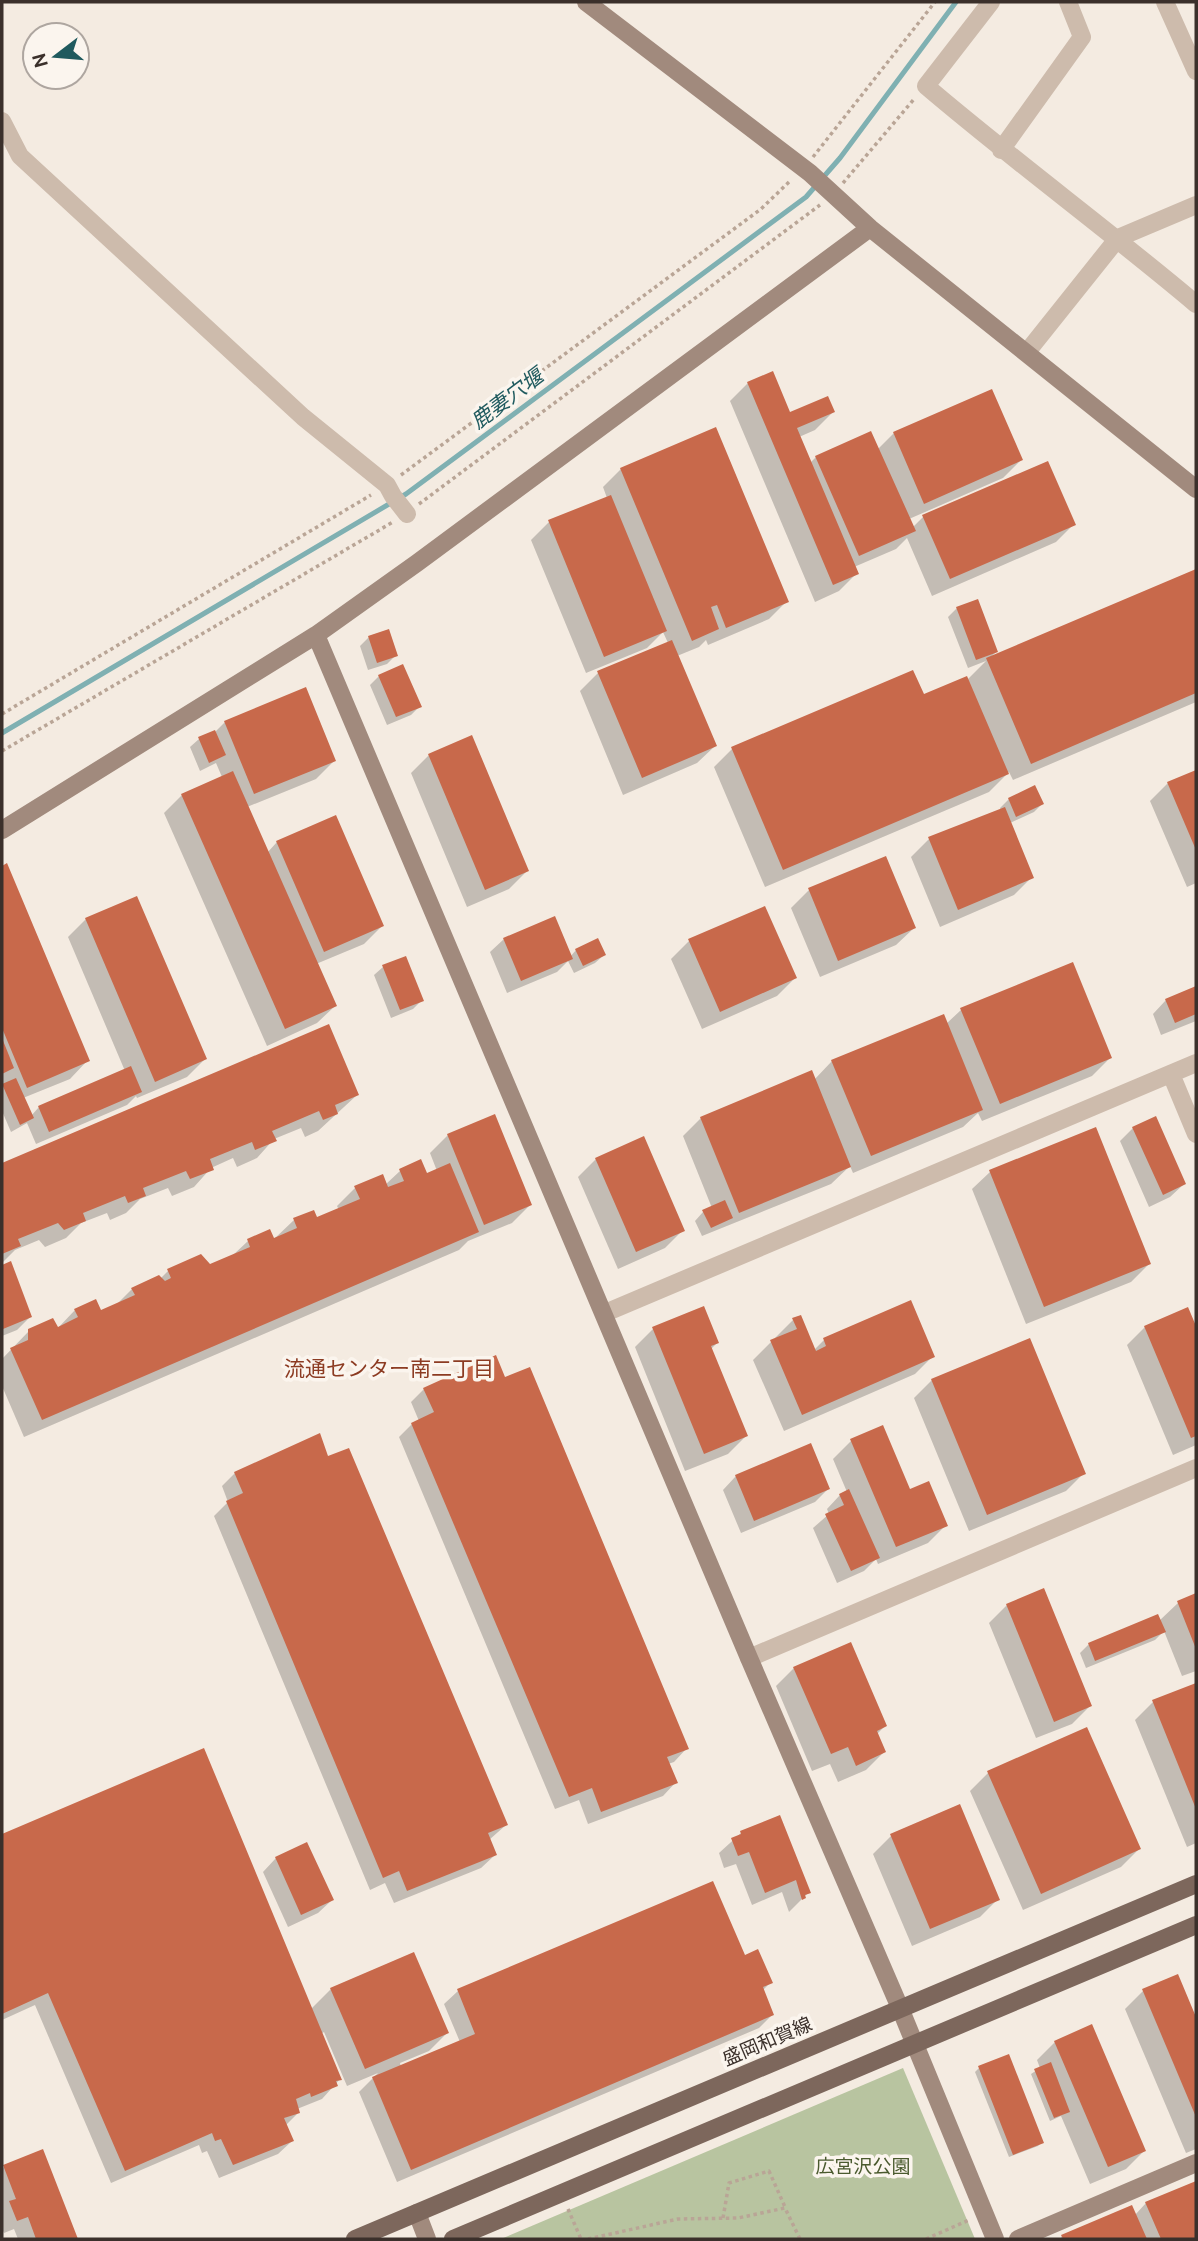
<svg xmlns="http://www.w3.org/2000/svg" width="1198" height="2241" font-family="Ubuntu,'Noto Sans JP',sans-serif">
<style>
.green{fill:#b8c4a0}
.shadow{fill:#0003}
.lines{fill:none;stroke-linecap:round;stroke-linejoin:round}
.stream{stroke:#7fb0b2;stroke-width:5}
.building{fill:#c8694b}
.path{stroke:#b9a596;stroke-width:3.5;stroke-dasharray:3.5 3.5;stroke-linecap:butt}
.street{stroke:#cdbbac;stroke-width:18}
.secondary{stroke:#a18a7d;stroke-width:18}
.primary{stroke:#7d675c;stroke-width:18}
.labels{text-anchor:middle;stroke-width:7;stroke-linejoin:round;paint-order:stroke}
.street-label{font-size:19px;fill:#3b302b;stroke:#fbf5ee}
.park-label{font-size:19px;fill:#4a5a2e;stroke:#fbf5ee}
.water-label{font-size:21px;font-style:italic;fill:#1f5a5e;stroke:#fbf5ee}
.neighbourhood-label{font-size:21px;fill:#8c3b22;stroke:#fbf5ee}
</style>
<rect width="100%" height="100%" fill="#f4ebe1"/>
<!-- green -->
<path class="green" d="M903 2068 975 2239H501Z"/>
<!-- shadow -->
<path class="shadow" d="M748 383 789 414 833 412 815 430 799 437 810 463 816 457 878 449 894 433 1021 460 1003 478 909 519 912 528 923 517 1074 524 1056 542 932 596 907 538 896 549 854 567 857 573 839 591 815 602 730 401Z
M621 469 787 601 769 619 708 645 706 640 699 647 677 656 715 746 697 763 623 795 580 691 598 673 668 643 663 632 647 648 586 673 531 540 549 522 607 498 603 487Z
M1196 571V702L1013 780 1009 772 989 792 765 887 714 767 732 749 923 697 967 680 986 661 968 668 948 617 957 608 996 652 988 660Z
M369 637 396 655 387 664 368 670 360 646Z
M379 676 420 706 411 715 387 725 370 685Z
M225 722 334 761 316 779 247 807 267 853 277 842 382 926 364 944 316 964 335 1006 317 1023 267 1046 164 813 182 795 222 777 216 763 200 771 190 747 199 739 215 732Z
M429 755 527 871 509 889 467 907 411 773Z
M1196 772V883L1187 887 1150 801 1168 783Z
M1009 799 1042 804 1034 812 1010 823 1032 877 1014 895 940 927 911 857 929 839 1001 811 1000 808Z
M6 866 87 1061 70 1079 23 1098 31 1116 39 1107 125 1071 68 937 86 919 205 1059 187 1077 137 1098 136 1096 127 1105 36 1144 27 1123 11 1132 2 1111V868Z
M809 890 914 928 896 945 820 977 791 908Z
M504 939 570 957 576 950 604 955 595 963 574 973 568 961 557 972 507 993 490 952Z
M689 941 795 978 777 996 702 1029 671 959Z
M383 967 422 1000 413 1009 391 1018 374 975Z
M1196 988V1021L1161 1035 1153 1014 1166 1000Z
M961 1010 1110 1058 1092 1076 982 1121 978 1113 963 1127 853 1173 850 1166 831 1184 702 1236 695 1221 703 1212 712 1208 683 1136 701 1118 814 1080 832 1061 946 1024Z
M328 1027 357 1095 318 1131 305 1137 301 1128 274 1139 257 1158 237 1167 233 1158 211 1168 194 1187 172 1196 168 1188 140 1199 126 1213 110 1220 107 1213 81 1223 66 1238 45 1247 39 1240 15 1250 2 1263V1165Z
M1133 1128 1184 1184 1170 1197 1149 1207 1120 1141Z
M448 1135 530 1205 512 1223 468 1241 459 1250 24 1437 2 1386V1359L29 1331 57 1329 75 1310 100 1313 115 1306 132 1289 160 1279 168 1271 209 1266 232 1256 248 1241 273 1240 294 1220H316L339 1210 337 1206 355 1188 385 1185 400 1171 426 1175 437 1171 430 1153Z
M596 1159 683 1230 665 1248 618 1269 578 1177Z
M990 1172 1149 1264 1131 1282 1026 1324 972 1189Z
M10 1264 30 1317 17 1330 2 1336V1267Z
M910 1303 933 1356 915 1374 784 1431 753 1360 771 1342 776 1340 775 1338 793 1320 814 1350 824 1340Z
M1187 1309 1196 1331V1445L1173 1455 1127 1345 1145 1327Z
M653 1329 717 1343 711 1349 746 1436 728 1454 685 1471 635 1347Z
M932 1380 1084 1473 1066 1491 969 1531 914 1398Z
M424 1389 687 1748 674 1762 668 1764 676 1782 663 1796 588 1824 579 1800 555 1809 399 1437 412 1424 419 1421 411 1402Z
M851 1441 946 1525 928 1543 878 1564 876 1559 864 1571 837 1583 813 1528 829 1514 827 1509 840 1495 847 1492 833 1459Z
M327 1458 506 1825 489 1840 495 1855 481 1868 394 1903 385 1883 370 1890 214 1516 228 1502 222 1486 235 1473Z
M736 1476 828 1489 815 1502 741 1533 723 1490Z
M1196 1595V1671L1182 1676 1164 1631 1155 1640 1086 1668 1080 1653 1089 1644 1159 1621 1178 1603Z
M1007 1605 1090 1706 1072 1724 1036 1738 989 1623Z
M794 1668 885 1726 877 1734 884 1752 866 1770 838 1782 830 1764 812 1771 776 1686Z
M1196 1685V1843L1187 1847 1135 1720 1153 1702Z
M203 1750 311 2009 331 1989 447 2033 429 2051 400 2063 401 2067 460 2042 444 2004 458 1991 712 1883 744 1957 771 1982 762 1991 772 2015 759 2028 397 2182 359 2092 378 2073 347 2086 324 2032 321 2034 340 2079 322 2099 297 2109 298 2113 286 2125 292 2141 278 2154 219 2178 207 2151 202 2153 199 2145 111 2183 35 2005 2 2020V1836Z
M988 1773 1139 1849 1121 1867 1023 1910 970 1791Z
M779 1817 809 1892 789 1912 782 1892 752 1905 736 1864 724 1868 719 1853 741 1833Z
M891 1836 998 1899 980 1917 912 1946 873 1854Z
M276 1858 332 1900 318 1913 288 1927 263 1872Z
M1177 1976 1196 2022V2149L1186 2153 1125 2009 1143 1991Z
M1055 2042 1144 2151 1126 2169 1090 2184 1061 2116 1050 2121 1031 2074 1040 2068 1037 2060Z
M1008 2056 1042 2142 1038 2146 1009 2157 975 2072 979 2068Z
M42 2152 76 2239H18L14 2229 4 2233 2 2229V2168Z
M1196 2182V2239H1060L1062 2236 1135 2215 1146 2203Z"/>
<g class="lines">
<!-- stream -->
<path class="stream" d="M2 733 406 494 806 197 840 158 956 2"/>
</g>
<!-- building -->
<path class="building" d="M773 371 790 412 828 396 835 412 797 428 859 574 833 585 747 382Z
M992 389 1023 460 924 504 893 432Z
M716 427 789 602 726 628 717 605 711 607 719 629 692 641 620 468Z
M871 431 916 531 859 556 815 456Z
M1048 461 1076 525 950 579 922 515Z
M611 495 667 631 604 657 548 520Z
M1196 569V693L1031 764 986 658Z
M978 599 998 652 976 660 956 607Z
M389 629 398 656 377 663 368 636Z
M672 640 717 746 642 778 597 671Z
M403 664 422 707 396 717 378 675Z
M913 670 924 694 967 676 1009 774 783 870 731 747Z
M306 687 336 761 254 794 224 721Z
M215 730 226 755 209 763 198 737Z
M472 735 529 871 485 890 428 754Z
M1196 770V850L1167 782Z
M233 771 337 1006 285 1029 181 794Z
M1035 785 1044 804 1016 817 1008 798Z
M1005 807 1034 878 958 910 928 837Z
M336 815 384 926 324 952 276 841Z
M886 856 916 928 838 961 808 888Z
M7 863 90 1061 27 1088 2 1028V866Z
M137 896 207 1059 155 1082 85 918Z
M765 906 797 978 720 1012 688 939Z
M555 916 573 959 521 981 503 938Z
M598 938 606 955 583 966 575 949Z
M406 956 424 1001 400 1010 382 965Z
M1073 962 1112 1058 1000 1104 960 1008Z
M1196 986V1014L1175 1023 1165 999Z
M944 1014 983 1110 871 1156 831 1060Z
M329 1024 359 1095 335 1105 338 1114 323 1120 319 1111 272 1131 277 1141 255 1150 252 1142 210 1159 214 1170 190 1179 186 1171 143 1188 146 1196 128 1203 125 1196 83 1213 86 1221 64 1230 58 1223 18 1239 21 1246 2 1254V1163Z
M2 1038 14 1068 2 1074Z
M131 1066 142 1092 49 1132 38 1106Z
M812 1070 851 1167 739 1213 700 1117Z
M16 1078 34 1118 20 1125 2 1084Z
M495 1114 532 1205 484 1225 447 1134Z
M1156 1116 1186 1184 1163 1195 1132 1127Z
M1096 1127 1151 1264 1044 1307 989 1170Z
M644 1136 685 1231 636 1252 595 1158Z
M421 1159 427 1173 450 1163 479 1232 42 1420 10 1348 28 1340V1329L53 1318 58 1327 78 1317 74 1309 96 1299 101 1310 135 1295 131 1288 159 1275 165 1281 171 1278 167 1269 201 1254 210 1264 250 1247 247 1239 270 1229 274 1238 297 1228 293 1218 314 1210 317 1217 360 1199 354 1186 383 1174 388 1187 404 1181 399 1169Z
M725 1200 733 1218 711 1228 702 1210Z
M11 1261 32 1317 3 1329 2 1265Z
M911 1300 935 1357 802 1415 770 1340 797 1329 792 1318 801 1315 816 1351 826 1346 823 1338Z
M704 1306 719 1343 711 1346 748 1436 704 1454 652 1327Z
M1188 1307 1196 1326V1436L1191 1438 1144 1326Z
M1030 1338 1086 1474 987 1515 931 1379Z
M496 1355 505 1377 530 1367 689 1749 667 1757 678 1783 601 1812 592 1788 569 1797 411 1423 434 1412 423 1388Z
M883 1425 910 1489 929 1481 948 1526 896 1547 850 1439Z
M320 1433 328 1456 349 1448 508 1825 488 1833 497 1855 407 1891 399 1871 383 1878 226 1501 243 1493 234 1472Z
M811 1443 830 1489 754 1521 735 1475Z
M849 1489 880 1558 851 1571 825 1514 844 1505 839 1494Z
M1044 1588 1092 1706 1054 1722 1006 1604Z
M1196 1593V1649L1177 1601Z
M1158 1614 1166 1632 1095 1661 1088 1643Z
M851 1642 887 1726 877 1731 886 1752 856 1766 848 1747 831 1754 793 1667Z
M1196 1683V1809L1152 1700Z
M1087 1727 1141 1849 1041 1894 987 1771Z
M204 1748 342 2080 336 2081 338 2086 311 2097 310 2093 296 2099 300 2113 284 2118 294 2141 233 2165 221 2139 215 2141 212 2133 125 2171 48 1993 2 2014V1834Z
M960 1804 1000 1900 930 1929 890 1834Z
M780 1815 811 1893 805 1895 806 1898 802 1900 796 1880 765 1893 749 1852 738 1856 731 1838 741 1834 740 1831Z
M307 1842 334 1900 301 1915 275 1857Z
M713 1881 745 1955 758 1949 773 1983 763 1987 774 2015 411 2170 372 2077 475 2034 457 1989Z
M414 1952 449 2033 365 2069 330 1988Z
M1178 1974 1196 2017V2117L1142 1989Z
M1092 2024 1146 2151 1108 2167 1054 2041Z
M1009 2054 1044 2143 1013 2155 978 2066Z
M1051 2062 1070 2112 1054 2118 1034 2069Z
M43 2149 78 2239H36L28 2217 17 2221 9 2201 16 2199 3 2165Z
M1196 2181V2239H1161L1145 2202Z
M1132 2205 1147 2239H1063L1061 2235Z"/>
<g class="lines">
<!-- path -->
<path class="path" d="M813 157 935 2
M843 183 915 98
M401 475 761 209 791 180
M419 504 820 205
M2 714 371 495
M2 751 393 522
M568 2209 581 2239
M723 2218 729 2183 769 2171 785 2207
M588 2239 678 2219 738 2218 785 2208 800 2239
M926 2239 969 2220"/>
<!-- street -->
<path class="street" d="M991 2 926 86C1014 161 1107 229 1196 304
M1165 2 1196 71
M2 121 20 156 303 417 387 485 393 496 407 514
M1001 150 1082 37 1068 2
M1027 352 1118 238 1196 205
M1171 1074 1196 1134
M605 1313 1196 1063
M749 1658 1196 1468"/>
<!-- secondary -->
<path class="secondary" d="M586 2 810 173 870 228 1196 489
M316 635 749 1658 900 2008 995 2239
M2 830 316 635 417 563 870 228
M417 2213 427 2239
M1018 2239 1196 2163"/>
<!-- primary -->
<path class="primary" d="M355 2239 1196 1884
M453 2239 1196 1925"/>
</g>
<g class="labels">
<!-- street labels -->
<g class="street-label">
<text transform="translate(767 2041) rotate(-23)" y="7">盛岡和賀線</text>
</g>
<!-- park labels -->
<g class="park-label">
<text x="863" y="2173">広宮沢公園</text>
</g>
<!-- water labels -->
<g class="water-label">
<text transform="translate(507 399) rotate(-37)" y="7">鹿妻穴堰</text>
</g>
<!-- neighbourhood labels -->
<g class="neighbourhood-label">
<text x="389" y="1376">流通センター南二丁目</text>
</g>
</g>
<!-- border -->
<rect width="1198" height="2241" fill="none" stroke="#3b302b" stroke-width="7"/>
<!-- north arrow -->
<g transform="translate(56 56) rotate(254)"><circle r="33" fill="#fbf5ee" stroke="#aea6a0" stroke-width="2"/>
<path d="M0-5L12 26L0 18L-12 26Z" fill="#1f5a5e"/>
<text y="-10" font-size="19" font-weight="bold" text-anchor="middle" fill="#3b302b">N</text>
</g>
</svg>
